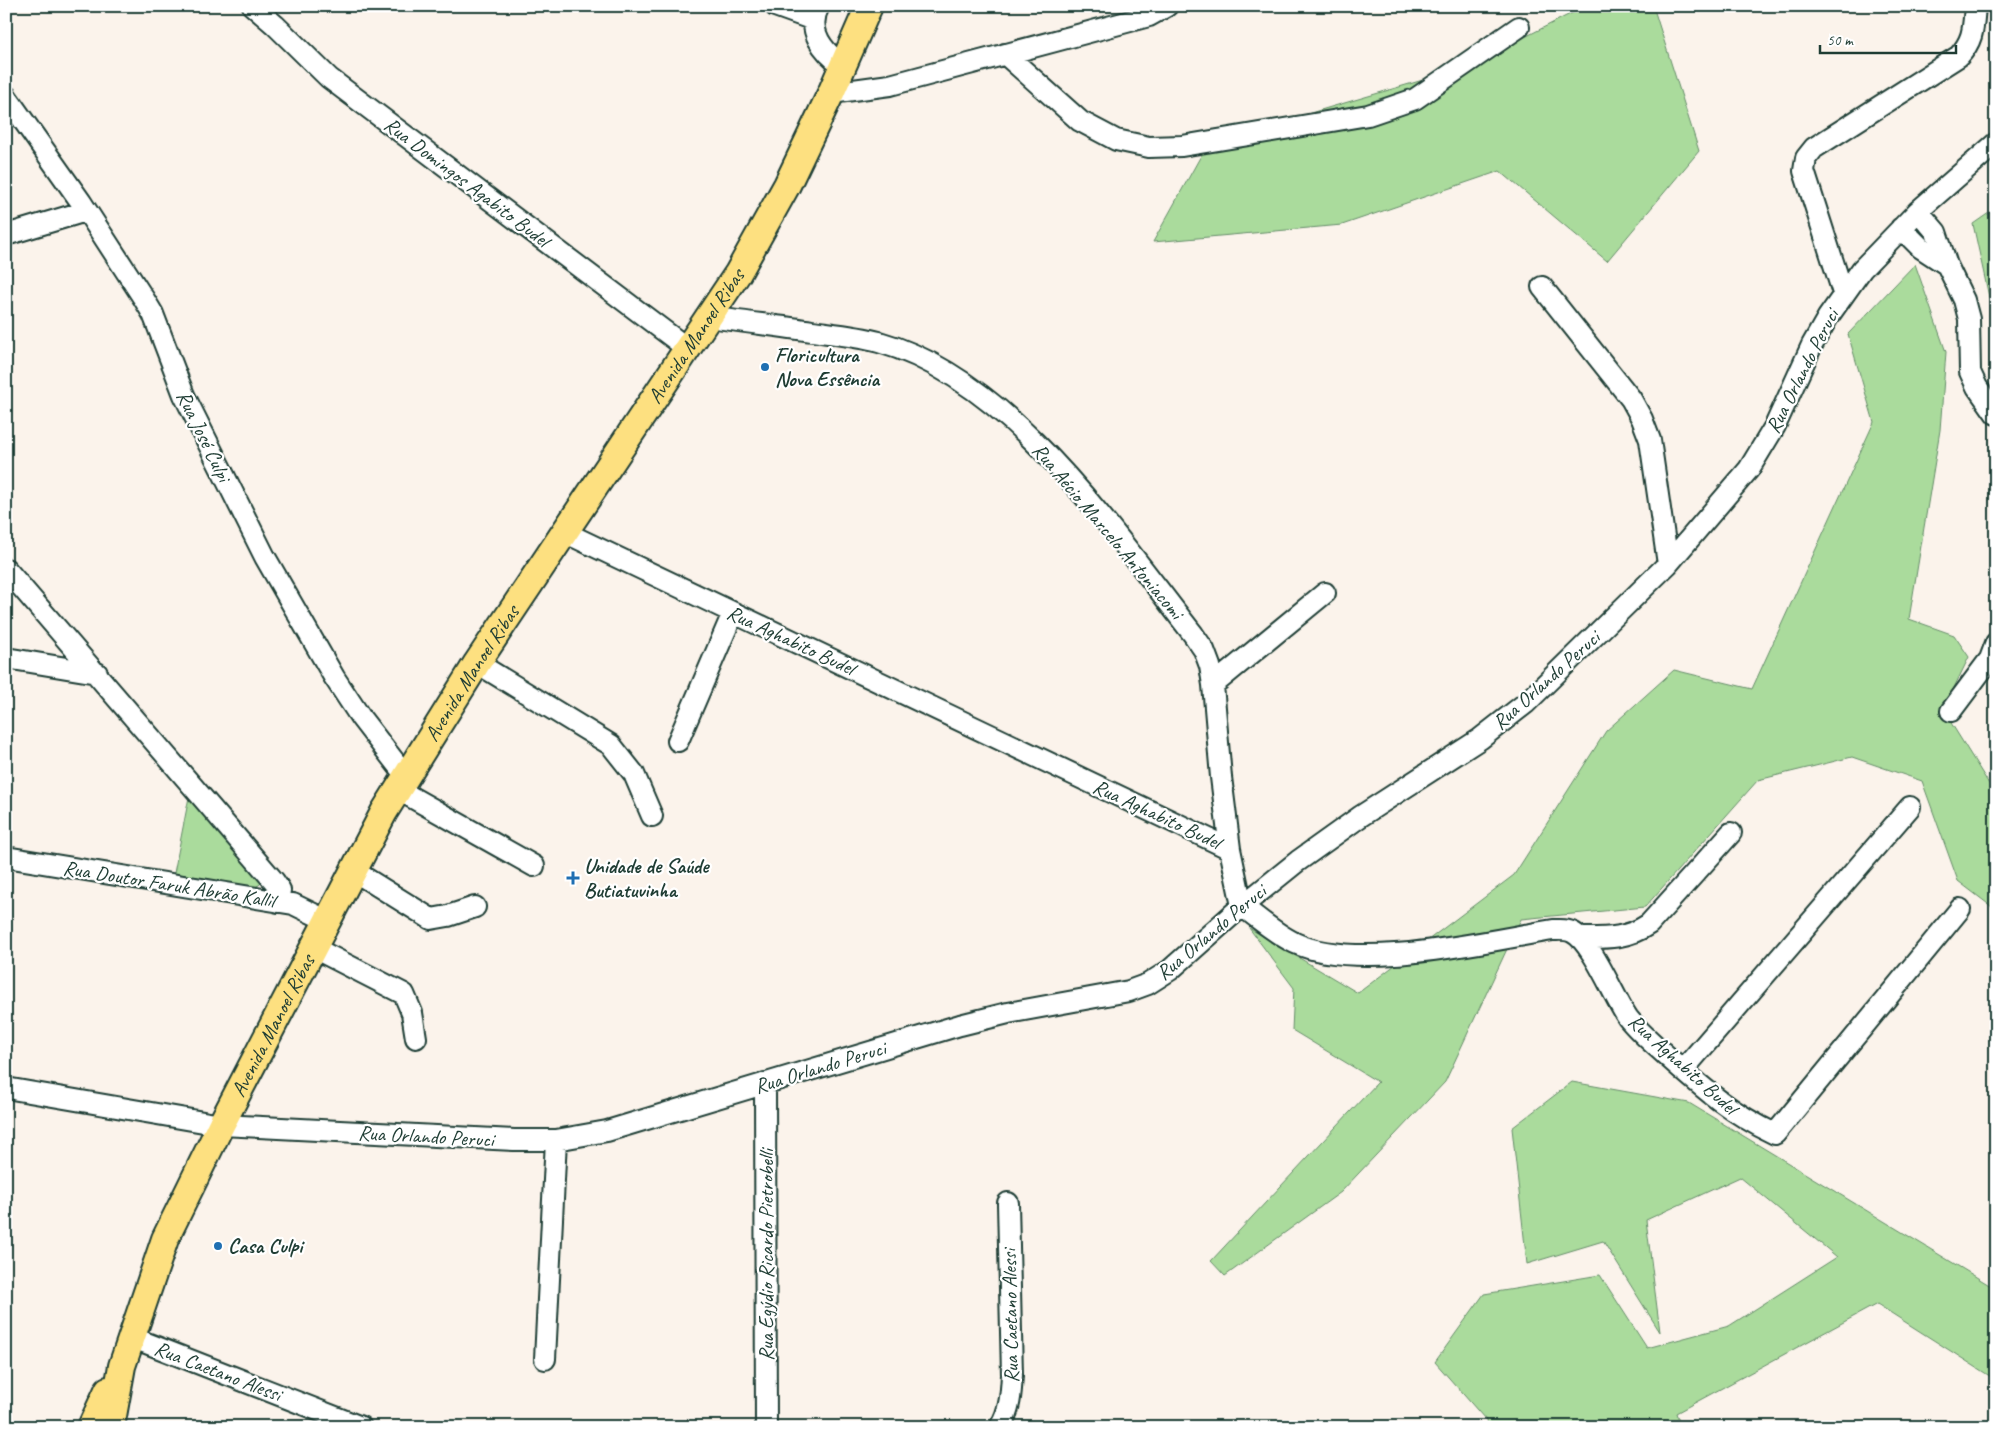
<svg xmlns="http://www.w3.org/2000/svg" width="2002" height="1433" font-family="Caveat,sans-serif">
<style>
.green{fill:#aadb9c;stroke:#648c68}
.lines{fill:none;stroke-linecap:round;stroke-linejoin:round}
.minor-casing{stroke:#1f3d34;stroke-width:24}
.major-casing{stroke:#1f3d34;stroke-width:30}
.minor{stroke:#fff;stroke-width:20}
.major{stroke:#fde080;stroke-width:26}
.poi-dot{fill:#1f6fb2;stroke:#fff;stroke-width:2}
.labels{text-anchor:middle;stroke-width:4.5;stroke-linejoin:round;paint-order:stroke}
.street-label{font-size:21px;fill:#1f3d34;stroke:#fff}
.poi-label{font-size:21px;font-weight:bold;fill:#1f3d34;stroke:#fff;text-anchor:start}
</style>
<rect width="100%" height="100%" fill="#fbf3eb"/>
<filter id="ink" filterUnits="userSpaceOnUse"><feTurbulence type="fractalNoise" baseFrequency=".02" numOctaves="2"/><feDisplacementMap in="SourceGraphic" scale="10" xChannelSelector="R" yChannelSelector="G"/><feConvolveMatrix kernelMatrix="1 2 1 2 8 2 1 2 1" color-interpolation-filters="sRGB"/></filter>
<g filter="url(#ink)">
<!-- green -->
<path class="green" d="M1576 6H1653L1699 151 1607 261 1500 171 1342 225 1153 242 1208 143 1464 68 1576 11Z
M1996 208V329L1973 224Z
M1915 264 1946 352 1940 430 1909 619 1954 635 1969 657 1943 710 1989 784 1996 774V910L1958 881 1922 781 1852 757 1758 780 1645 907 1521 919 1445 1082 1341 1192 1225 1276 1211 1261 1378 1082 1292 1030 1294 988 1249 928 1358 993 1514 875 1606 731 1674 670 1752 689 1874 422 1848 334Z
M191 787 263 881 259 885 254 887 174 873Z
M1572 1082 1689 1103 1996 1289V1380L1877 1304 1676 1413 1681 1427H1492L1435 1362 1484 1294 1600 1275 1647 1348 1729 1326 1837 1257 1740 1177 1646 1220 1660 1332 1603 1241 1527 1264 1512 1128Z"/>
<g class="lines">
<defs>
<path id="minor" d="M253 6 275 25 329 78 688 349
M775 6 814 20
M819 6C805 31 824 52 843 66
M1005 54 1080 121 1116 140 1149 147 1182 146 1368 115 1415 99 1519 27
M831 93 890 85 1149 16 1167 6
M6 96 81 202 144 299 153 314 184 395 265 557 334 677 361 718 405 775
M1918 211 1936 232 1947 265 1964 300 1969 319 1970 372 1977 387 1996 414
M1901 228 1921 248 1947 265
M6 235 86 211
M1542 287 1631 399 1642 419 1650 440 1668 564
M1843 293 1804 171 1806 158 1814 148 1959 56C1974 39 1973 28 1975 6
M710 317C744 322 778 326 812 331 834 334 857 336 879 342 1011 379 1112 531 1193 634L1204 650 1210 666 1213 685 1221 777 1230 849
M564 532 1230 849 1242 906C1259 919 1276 934 1295 943 1358 972 1485 941 1553 930 1559 930 1566 929 1572 932 1592 941 1614 998 1628 1018 1640 1033 1655 1045 1669 1058 1705 1090 1731 1113 1775 1134L1960 909
M6 569 274 881 280 890 278 902
M6 658 97 673
M477 663 611 745 634 774 652 816
M1213 685 1325 593
M1951 711 1990 659 1996 643
M678 741 733 613
M397 789 534 866
M6 857 293 904 328 921
M354 871 431 919 448 916 475 907
M1580 938C1606 938 1627 939 1649 924L1731 833
M314 948 404 994 412 1013 416 1038
M1683 1070 1910 807
M765 1083 766 1427
M6 1088 221 1125 514 1140H556L607 1131 960 1025 1008 1013 1129 991 1148 984 1170 970 1242 906 1298 861 1361 816 1480 739 1526 703 1668 564 1749 469 1775 426 1812 345 1828 317 1862 269 1918 211 1996 143
M131 1337 361 1427
M545 1359 556 1140
M1000 1427C1010 1411 1011 1393 1012 1375L1008 1203"/>
<g id="major">
<path d="M91 1427 108 1390"/>
<path id="s1" d="M111 1427 122 1366 165 1239 221 1125 384 812 477 663 738 273 787 185 831 93 869 6"/>
</g>
</defs>
<!-- minor casing -->
<use href="#minor" class="minor-casing"/>
<!-- major casing -->
<use href="#major" class="major-casing"/>
<!-- minor -->
<use href="#minor" class="minor"/>
<!-- major -->
<use href="#major" class="major"/>
</g>
</g>
<!-- markers -->
<g class="poi-dot">
<circle cx="765" cy="367" r="5"/>
<path d="M570.5 870.5h5v5h5v5h-5v5h-5v-5h-5v-5h5z"/>
<circle cx="218" cy="1246" r="5"/>
</g>
<g class="labels">
<!-- street labels -->
<g class="street-label">
<text transform="translate(467 182) rotate(37)" y="7">Rua Domingos Agabito Budel</text>
<text dy="7" stroke="none"><textPath href="#s1" startOffset="1245">Avenida Manoel Ribas</textPath></text>
<text transform="translate(1802 371) rotate(-63)" y="7">Rua Orlando Peruci</text>
<text transform="translate(204 436) rotate(64)" y="7">Rua José Culpi</text>
<text transform="translate(1108 531) rotate(50)" y="7">Rua Aécio Marcelo Antoniacomi</text>
<text transform="translate(791 640) rotate(25)" y="7">Rua Aghabito Budel</text>
<text dy="7" stroke="none"><textPath href="#s1" startOffset="840">Avenida Manoel Ribas</textPath></text>
<text transform="translate(1546 680) rotate(-42)" y="7">Rua Orlando Peruci</text>
<text transform="translate(1157 814) rotate(25)" y="7">Rua Aghabito Budel</text>
<text transform="translate(169 884) rotate(9)" y="7">Rua Doutor Faruk Abrão Kallil</text>
<text transform="translate(1211 932) rotate(-40)" y="7">Rua Orlando Peruci</text>
<text dy="7" stroke="none"><textPath href="#s1" startOffset="435">Avenida Manoel Ribas</textPath></text>
<text transform="translate(1683 1064) rotate(42)" y="7">Rua Aghabito Budel</text>
<text transform="translate(820 1067) rotate(-17)" y="7">Rua Orlando Peruci</text>
<text transform="translate(426 1136) rotate(3)" y="7">Rua Orlando Peruci</text>
<text transform="translate(766 1255) rotate(-90)" y="7">Rua Egýdio Ricardo Pietrobelli</text>
<text transform="translate(1010 1316) rotate(-91)" y="7">Rua Caetano Alessi</text>
<text transform="translate(218 1371) rotate(21)" y="7">Rua Caetano Alessi</text>
</g>
<!-- poi labels -->
<g class="poi-label">
<text x="775" y="362">Floricultura<tspan x="775" dy="24">Nova Essência</tspan></text>
<text x="584" y="873">Unidade de Saúde<tspan x="584" dy="24">Butiatuvinha</tspan></text>
<text x="228" y="1253">Casa Culpi</text>
</g>
</g>
<!-- margin -->
<rect width="2002" height="1433" fill="none" stroke="#fff" stroke-width="25"/>
<rect x="12" y="12" width="1977" height="1408" fill="none" stroke="#1f3d34" stroke-width="2" filter="url(#ink)"/>
<!-- scale -->
<path d="M1820 45v8h136v-8" fill="none" stroke="#1f3d34" stroke-width="2.5"/>
<text x="1827" y="45" font-size="15" fill="#1f3d34" stroke="#ffffff" stroke-width="4" paint-order="stroke">50 m</text>
</svg>
